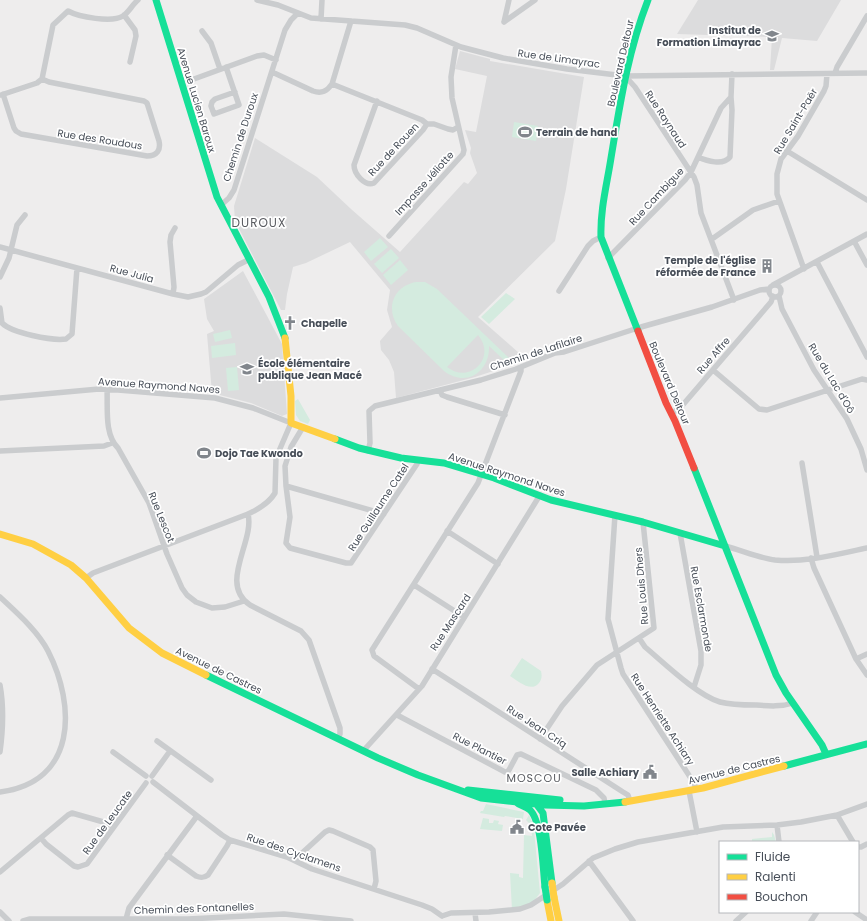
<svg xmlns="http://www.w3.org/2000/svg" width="867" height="921" font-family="Poppins,sans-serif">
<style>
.education{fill:#dcdcdd}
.green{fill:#d4ebdf;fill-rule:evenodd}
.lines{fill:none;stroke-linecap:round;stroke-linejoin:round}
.street{stroke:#caccce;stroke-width:5.5}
.fast{stroke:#16e098;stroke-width:7}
.slow{stroke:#ffcf43;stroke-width:7}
.jam{stroke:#f24e42;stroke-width:7}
.fast-bridge{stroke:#16e098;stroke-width:7}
.slow-bridge{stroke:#ffcf43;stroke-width:7}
.labels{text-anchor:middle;stroke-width:3.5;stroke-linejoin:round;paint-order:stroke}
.poi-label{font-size:10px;font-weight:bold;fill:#474e58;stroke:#fff;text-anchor:start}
.street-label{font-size:10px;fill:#474e58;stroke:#fff}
.neighbourhood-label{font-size:11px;letter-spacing:1px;fill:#5a5c61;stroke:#fff}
.quarter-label{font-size:12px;letter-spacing:1px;fill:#5a5c61;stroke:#fff}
</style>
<rect width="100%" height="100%" fill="#eeeded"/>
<!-- education -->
<path class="education" d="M698 0H841L817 41 782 38 774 70H770L772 37 677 34Z
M460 51 490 59V61L584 77 566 189 555 241 478 317 527 360 475 377 396 398 394 372 389 360 381 350 380 341 392 327 387 310 390 290 350 242 306 263 293 267 287 294 285 310H281L235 221 234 206 255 138 317 177 351 209 400 252 464 182 468 184 477 173 470 153 471 148 465 130 476 132 487 76 455 69Z
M243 271 282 344 287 414 282 416 251 403 212 393 207 334 214 331 207 319 204 299Z"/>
<!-- green -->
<path class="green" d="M514 122 538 126 536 141 512 137Z
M380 238 388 247 371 261 364 252Z
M391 249 399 258 382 273 374 264Z
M400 260 408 270 391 285 383 275Z
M416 282H425L437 289 509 358 505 361 489 346C490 372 466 388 444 371L398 326C385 308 394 286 416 282ZM478 335C497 357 470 385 447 367Z
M506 293 515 299 489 324 481 317Z
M230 330 232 338 215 342 213 334Z
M235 343 236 355 212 358 211 346Z
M237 367 239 390 228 391 226 368Z
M298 399 310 420 308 424 300 421 296 415 295 401Z
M522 658 541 671C542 675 542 679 539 683 531 693 518 681 510 676Z
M486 804 524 812 523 819 505 816 504 817 480 813 481 811H483Z
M529 815 532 822 534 830 540 893 531 905 512 910 510 873 519 874V877L523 878 524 835 532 836 531 825 526 820Z
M483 818 489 819V823H493L494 820 499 821 498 824 503 825 502 831 480 829Z
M772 832 774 835 776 842H752V839L772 837Z"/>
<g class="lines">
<!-- street -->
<path class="street" d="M257 0 278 5 311 18 405 25 417 28 461 47 503 58 567 69 625 76 867 73
M124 15 135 30 136 36 130 62
M321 19 322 0
M504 22 535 0
M504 22 509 0
M202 31 211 43 220 69
M226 67 239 105 214 114 211 106 212 102 215 99 235 92
M272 72 313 91C322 94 327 91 332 84L351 21
M835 73 837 67 867 16
M625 76 635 87 694 177 697 185 701 213 734 300
M194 79 257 56 264 55 276 60
M332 84 422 120 427 124H434L448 129 453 130 458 127
M3 94 14 128 16 131 21 134 147 156C157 156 161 150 159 141L147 103 144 101 49 82 42 79
M1 95 37 83 42 79 53 25 68 11C79 17 112 23 123 16 129 12 132 5 138 0
M377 101 354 165C354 174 365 187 374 183L423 130 427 124
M787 151 867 200
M698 157C707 161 723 166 730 157L732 110 731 97
M221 205 229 198 234 190 285 30 291 20 298 13
M389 236 463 154 464 150 452 98 451 77 456 45
M712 239 753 210 779 201
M854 241 867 265
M0 247 173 294 188 297 201 294 206 292 238 265 250 259
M608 258 685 180 691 172 721 108 731 97 732 74
M817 262 867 357
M804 269 777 194V174L781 159 798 136 824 91 826 86 827 74
M0 277 9 258 17 225 25 215
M773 285 867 234
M769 291a6 6 0 1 1 12 0a6 6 0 1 1-12 0Z
M559 291 588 246 593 241 601 237
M173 294 174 287 170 242 171 235 175 228
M779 296 782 309 814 370 847 419 861 449 867 470
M0 308 2 323C12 333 52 341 66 339L72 334 77 268
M713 370 759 409 767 410 862 379 867 380
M107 389C108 408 104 434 118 448L149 503 167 554 182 588 187 595 196 602 212 608 225 607 244 601
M440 390 442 395 447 397 505 415
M0 398 99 389 118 390 215 398 253 408 291 423 276 458 275 493C269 503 259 509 248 514L93 573 86 578
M671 414 681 407 771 302 773 296
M303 427 291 447 285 466 286 486 290 517 286 543 290 548 346 563H351L417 464 418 460
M0 451 104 446 112 443
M368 451 370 443 369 411 375 406 481 380 516 369 555 353 564 352 641 327 712 307 760 290 769 289
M802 463 817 557
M286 486 384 514
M248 514C255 541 218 584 250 605L301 631 309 640 340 728V734L338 738
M615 515 608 619 621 668 623 674 694 783 696 789
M447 531 498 564
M680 533 701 651V665L694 687
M725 546C741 550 759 558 775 560 806 563 838 554 867 548
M811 558 814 568 856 659 867 675
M414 585 464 617
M0 597C16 612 38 631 48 651 76 706 77 782 0 792
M639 638 645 647C663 662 698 696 720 702 731 705 744 705 756 705 769 706 781 707 793 703
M856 659 867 654
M432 669 623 792 628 795 630 801
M0 685C4 707 3 730 0 752
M419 689 374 656 372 650 478 483 521 371V367
M397 715 505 772H507L509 770 517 755 521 754 596 790 604 798 605 804
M540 739 562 706 597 665 654 628 643 522
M157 741 211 780
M364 750 422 686 540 495
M113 752 146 776
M152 776 170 751
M153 782 222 835 230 840 287 857 312 869 422 905 432 909 442 916
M689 791 697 832
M837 815 853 842
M777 825 779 842
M41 838 46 844 74 866 78 867 87 864 146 783
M858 847H861L867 844
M167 855 196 876C201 878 204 878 208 875L227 846 230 840
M295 861 301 854 325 832 329 830 333 831 370 847 373 850 376 881 374 889
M589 861 633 921
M0 872 68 815 72 813 107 823 114 827
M0 912 9 921
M855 912 867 920
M475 913 476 921
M442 916 451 913 489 912 520 909 531 905 563 884 593 858 615 849 638 842 723 827 777 825 801 822 837 815 867 804
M126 919 129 908 197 816
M23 921 30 919H188L284 914 351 921
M736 921 746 912
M811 921 817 912"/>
<!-- fast -->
<path class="fast" d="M156 0 217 197 269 297 285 338
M638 331 601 237C600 210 607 184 611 158 620 104 628 51 648 0
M335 439 359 448 401 458 444 463 494 478 551 500 643 522 725 546
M694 468 776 675 786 693 822 745 826 754
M206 675 378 758 418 775 481 798 545 805 584 806 625 802
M784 766 867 744
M468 790 560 800
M534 801 543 813 552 883
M516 802C520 806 526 806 530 810 542 821 543 870 545 887"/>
<!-- slow -->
<path class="slow" d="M285 338 291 396V423L335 439
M0 534 33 544 71 565 86 578 129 628 162 653 206 675
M625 802 703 788 784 766
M554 897 559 921
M547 900 551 921"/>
<!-- jam -->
<path class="jam" d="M638 331 666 403 675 421 694 468"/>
<!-- fast-bridge -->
<path class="fast-bridge" d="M545 887 547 900"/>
<!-- slow-bridge -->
<path class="slow-bridge" d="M552 883 554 897"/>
</g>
<!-- icons -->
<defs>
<symbol id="university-bare" viewBox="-9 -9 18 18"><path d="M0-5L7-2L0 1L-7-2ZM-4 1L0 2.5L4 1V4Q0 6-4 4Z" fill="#81868c" stroke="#fff" stroke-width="2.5" paint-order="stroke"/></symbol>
<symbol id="stadium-bare" viewBox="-9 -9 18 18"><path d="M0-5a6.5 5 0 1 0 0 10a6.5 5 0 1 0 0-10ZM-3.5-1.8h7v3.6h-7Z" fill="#81868c" stroke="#fff" stroke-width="2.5" paint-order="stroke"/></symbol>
<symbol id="building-bare" viewBox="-9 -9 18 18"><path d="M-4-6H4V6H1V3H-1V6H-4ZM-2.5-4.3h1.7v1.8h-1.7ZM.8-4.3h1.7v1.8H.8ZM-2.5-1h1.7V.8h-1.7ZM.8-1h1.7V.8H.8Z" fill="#81868c" stroke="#fff" stroke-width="2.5" paint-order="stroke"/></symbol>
<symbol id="church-bare" viewBox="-9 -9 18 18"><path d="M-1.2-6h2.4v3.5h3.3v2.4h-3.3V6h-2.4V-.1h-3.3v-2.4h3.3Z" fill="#81868c" stroke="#fff" stroke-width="2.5" paint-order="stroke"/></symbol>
<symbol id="school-bare" viewBox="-9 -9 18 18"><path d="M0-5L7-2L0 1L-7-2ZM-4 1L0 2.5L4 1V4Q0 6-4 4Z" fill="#81868c" stroke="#fff" stroke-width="2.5" paint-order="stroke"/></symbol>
<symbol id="civic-bare" viewBox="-9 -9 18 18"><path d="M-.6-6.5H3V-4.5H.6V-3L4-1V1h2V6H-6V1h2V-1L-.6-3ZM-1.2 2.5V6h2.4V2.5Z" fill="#81868c" stroke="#fff" stroke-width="2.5" paint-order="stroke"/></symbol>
</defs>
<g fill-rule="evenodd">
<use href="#university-bare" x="762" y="26" width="20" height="20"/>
<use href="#stadium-bare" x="515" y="122" width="20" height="20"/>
<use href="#building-bare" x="757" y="256" width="20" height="20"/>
<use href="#church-bare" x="280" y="313" width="20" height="20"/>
<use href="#school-bare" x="237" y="359" width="20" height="20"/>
<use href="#stadium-bare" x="194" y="443" width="20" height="20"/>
<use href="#civic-bare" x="640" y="762" width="20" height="20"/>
<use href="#civic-bare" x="507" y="817" width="20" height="20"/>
</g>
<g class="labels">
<!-- poi labels -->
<g class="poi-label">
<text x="761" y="34" text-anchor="end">Institut de<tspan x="761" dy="12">Formation Limayrac</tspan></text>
<text x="536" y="136">Terrain de hand</text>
<text x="756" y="264" text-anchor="end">Temple de l'église<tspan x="756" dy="12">réformée de France</tspan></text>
<text x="301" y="327">Chapelle</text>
<text x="258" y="367">École élémentaire<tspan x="258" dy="12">publique Jean Macé</tspan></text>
<text x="215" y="457">Dojo Tae Kwondo</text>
<text x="639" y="776" text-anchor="end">Salle Achiary</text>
<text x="528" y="831">Cote Pavée</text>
</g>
<!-- street labels -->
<g class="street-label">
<text transform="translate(559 58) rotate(8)" y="4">Rue de Limayrac</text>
<text transform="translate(620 63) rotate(-77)" y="4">Boulevard Deltour</text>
<text transform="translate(197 100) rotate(73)" y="4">Avenue Lucien Baroux</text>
<text transform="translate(666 119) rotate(57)" y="4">Rue Raynaud</text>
<text transform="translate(795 121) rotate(-59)" y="4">Rue Saint-Paër</text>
<text transform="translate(240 137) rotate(-72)" y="4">Chemin de Duroux</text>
<text transform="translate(100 139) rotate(9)" y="4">Rue des Roudous</text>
<text transform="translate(393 149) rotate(-47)" y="4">Rue de Rouen</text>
<text transform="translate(424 183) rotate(-48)" y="4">Impasse Jéliotte</text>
<text transform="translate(656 196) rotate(-47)" y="4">Rue Cambigue</text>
<text transform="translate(132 273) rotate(15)" y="4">Rue Julia</text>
<text transform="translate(536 352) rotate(-18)" y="4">Chemin de Lafilaire</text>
<text transform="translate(713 355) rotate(-49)" y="4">Rue Affre</text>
<text transform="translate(832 378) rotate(59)" y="4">Rue du Lac d'Oô</text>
<text transform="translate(670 383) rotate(67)" y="4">Boulevard Deltour</text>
<text transform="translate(159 385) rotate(4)" y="4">Avenue Raymond Naves</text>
<text transform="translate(507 474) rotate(18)" y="4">Avenue Raymond Naves</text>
<text transform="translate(378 507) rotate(-57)" y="4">Rue Guillaume Catel</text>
<text transform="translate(162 517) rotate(68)" y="4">Rue Lescot</text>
<text transform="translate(641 586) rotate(-95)" y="4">Rue Louis Dhers</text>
<text transform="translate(702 609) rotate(80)" y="4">Rue Esclarmonde</text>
<text transform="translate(450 622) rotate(-57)" y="4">Rue Mascard</text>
<text transform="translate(219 670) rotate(26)" y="4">Avenue de Castres</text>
<text transform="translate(663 719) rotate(57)" y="4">Rue Henriette Achiary</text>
<text transform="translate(537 726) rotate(33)" y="4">Rue Jean Criq</text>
<text transform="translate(480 748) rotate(27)" y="4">Rue Plantier</text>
<text transform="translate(734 769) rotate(-14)" y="4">Avenue de Castres</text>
<text transform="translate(107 822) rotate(-54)" y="4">Rue de Leucate</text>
<text transform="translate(294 852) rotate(19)" y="4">Rue des Cyclamens</text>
<text transform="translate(194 908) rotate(-2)" y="4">Chemin des Fontanelles</text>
</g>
<!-- neighbourhood labels -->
<g class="neighbourhood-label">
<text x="534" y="782">MOSCOU</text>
</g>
<!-- quarter labels -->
<g class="quarter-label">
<text x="259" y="227">DUROUX</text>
</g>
</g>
<!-- legend -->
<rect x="719" y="841" width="140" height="72" fill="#ffffff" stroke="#b5b8bc"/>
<rect x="727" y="854" width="20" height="6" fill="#16e098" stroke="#b5b8bc"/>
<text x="755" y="861" font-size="12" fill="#474e58">Fluide</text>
<rect x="727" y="874" width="20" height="6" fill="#ffcf43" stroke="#b5b8bc"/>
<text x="755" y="881" font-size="12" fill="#474e58">Ralenti</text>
<rect x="727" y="894" width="20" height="6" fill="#f24e42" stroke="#b5b8bc"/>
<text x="755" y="901" font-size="12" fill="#474e58">Bouchon</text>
</svg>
